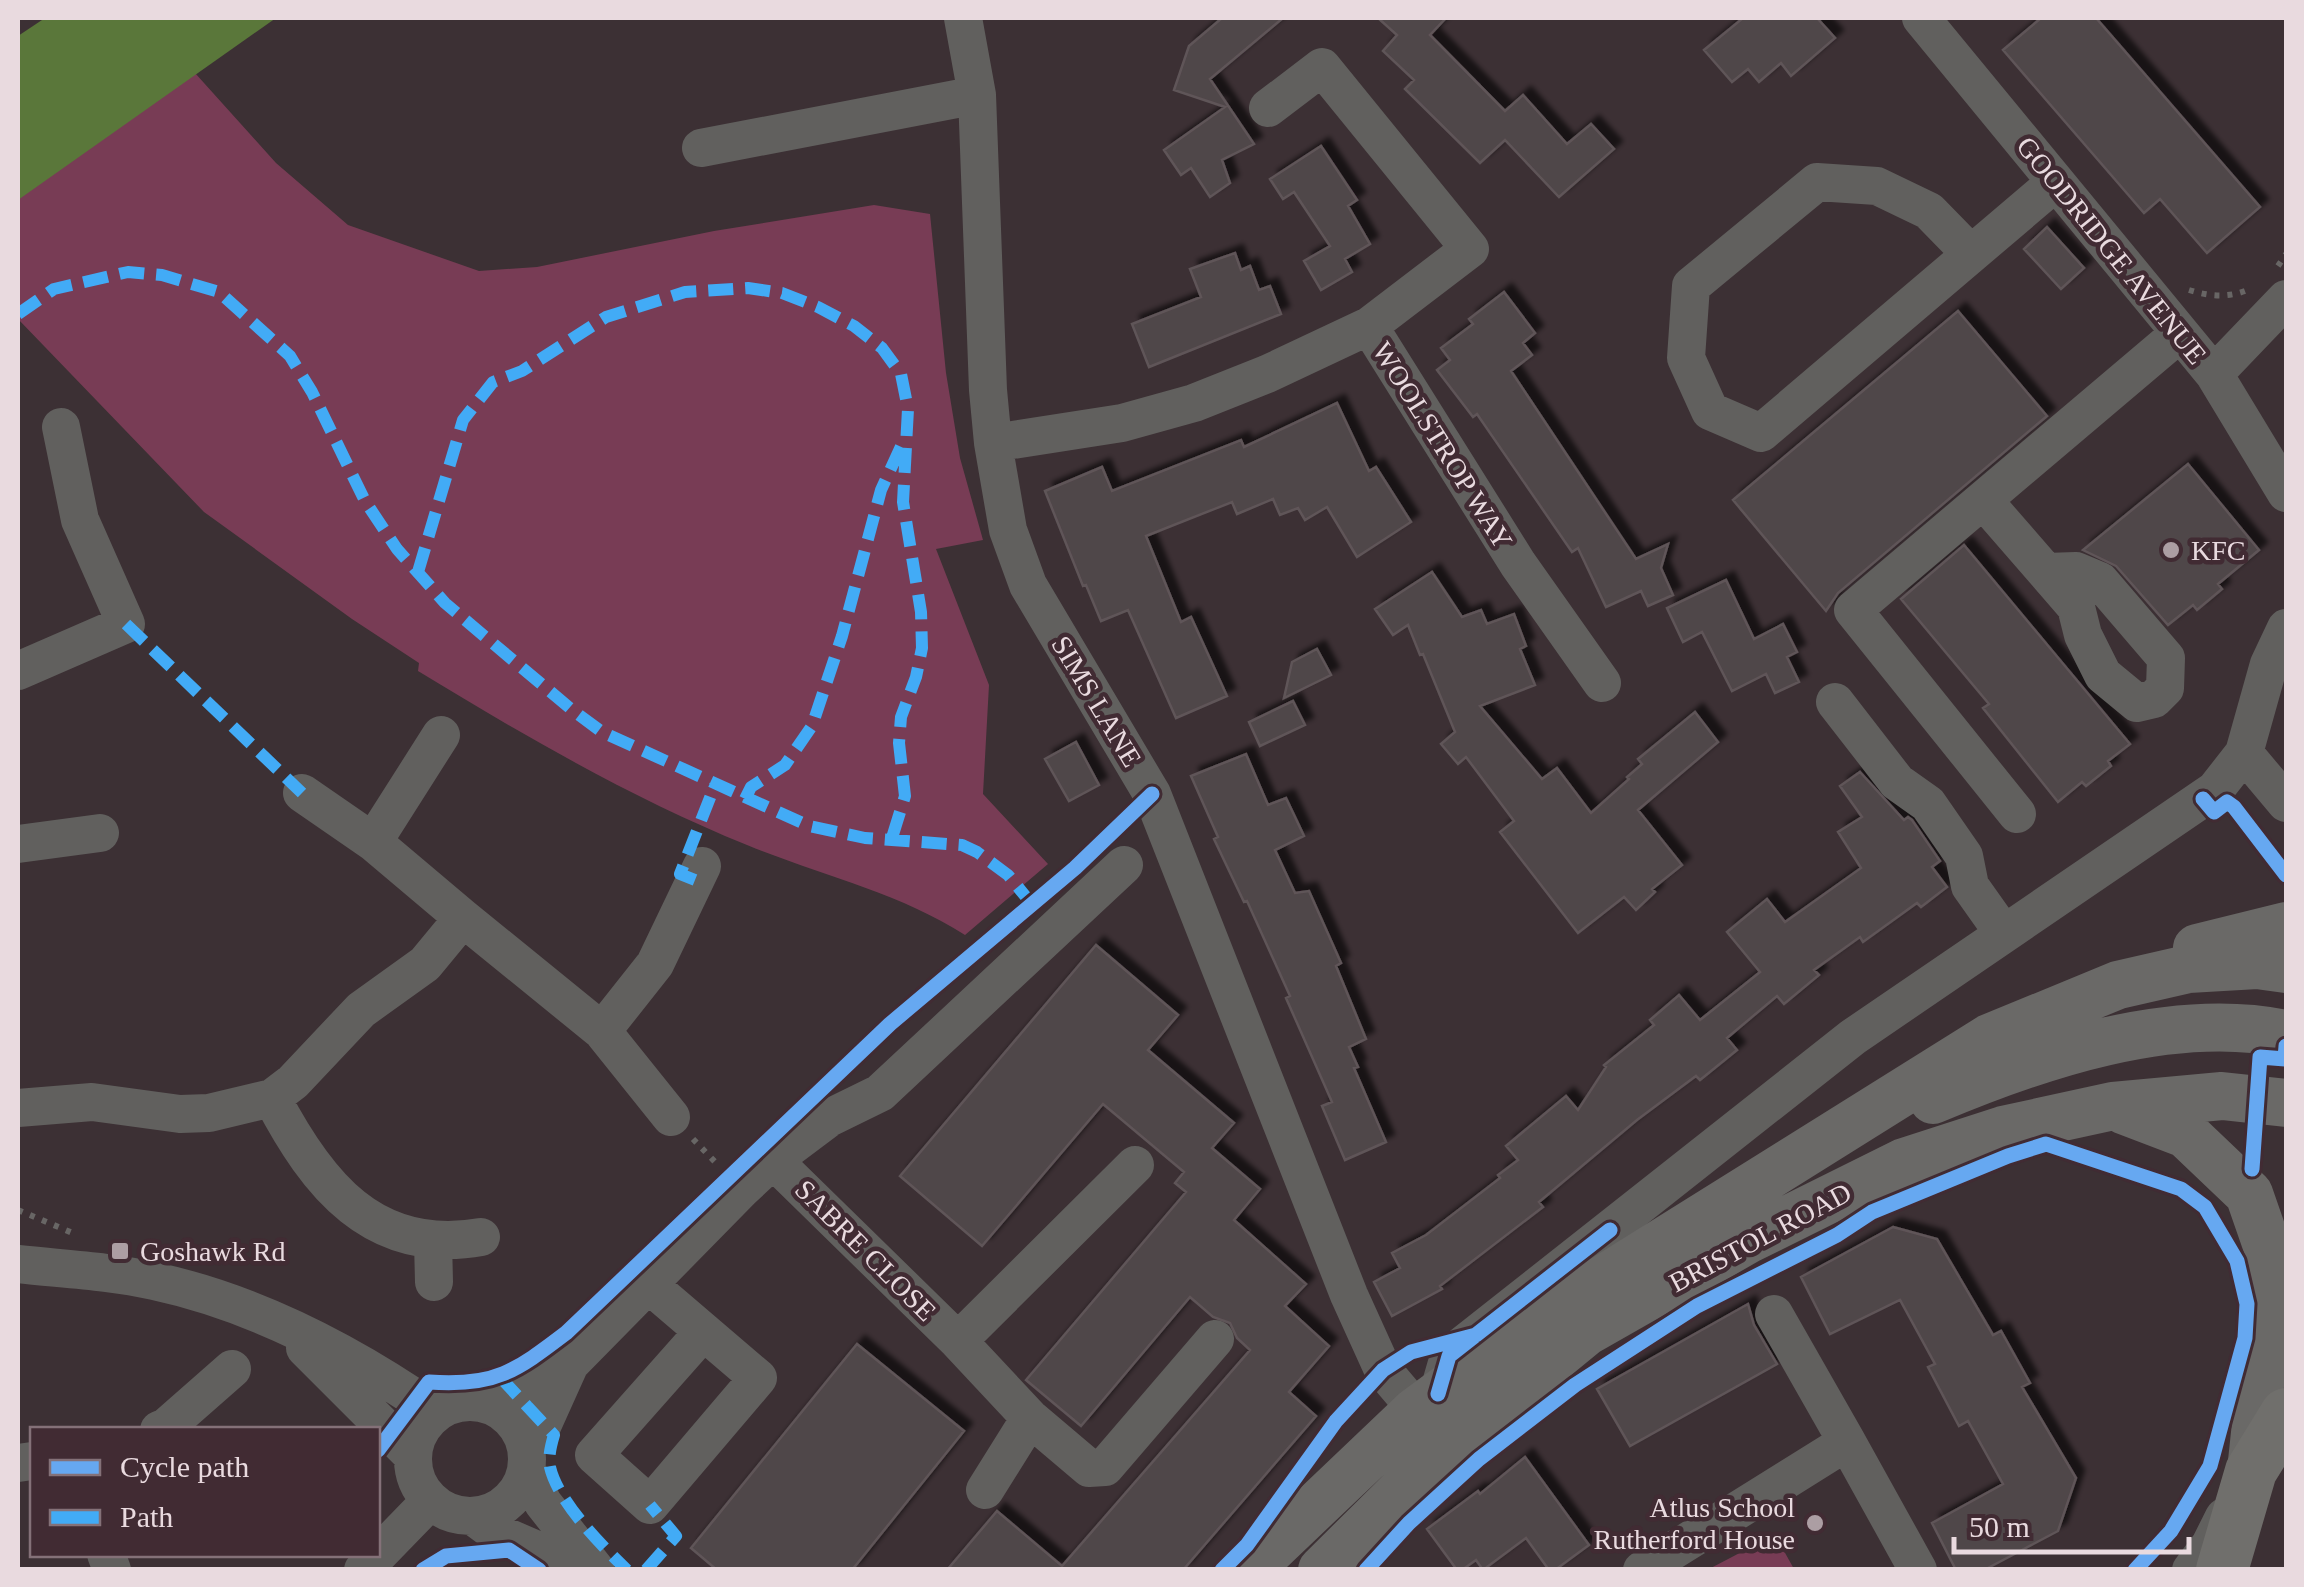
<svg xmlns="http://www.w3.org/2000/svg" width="2304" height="1587" viewBox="0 0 2304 1587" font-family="Georgia,serif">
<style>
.green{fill:#783c55}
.water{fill:#5a773a}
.building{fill:#504649;stroke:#5f5558;stroke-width:2.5;filter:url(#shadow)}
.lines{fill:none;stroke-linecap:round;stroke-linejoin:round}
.path{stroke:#686665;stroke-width:6;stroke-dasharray:5 8;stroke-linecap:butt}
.minor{stroke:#61605e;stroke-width:38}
.major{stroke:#6a6967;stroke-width:48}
.highway{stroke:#706f6c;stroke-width:52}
.quiet{stroke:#42abf6;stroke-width:12;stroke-dasharray:25 12;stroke-linecap:butt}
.cycleway-casing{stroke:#412b33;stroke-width:21}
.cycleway{stroke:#66a8f1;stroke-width:15}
.poi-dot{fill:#ac9ea3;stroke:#412b33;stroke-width:4}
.labels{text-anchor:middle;stroke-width:9;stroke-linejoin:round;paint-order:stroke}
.street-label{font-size:28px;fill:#e9dadf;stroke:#412b33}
.poi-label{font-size:28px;fill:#e9dadf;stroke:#412b33;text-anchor:start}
</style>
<defs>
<filter id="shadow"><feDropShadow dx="8" dy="-8" stdDeviation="2.5" flood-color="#0009"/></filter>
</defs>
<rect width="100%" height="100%" fill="#3c3034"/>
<path class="green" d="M 186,63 L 276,163 L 348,225 L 479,271 L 537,267 L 714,231 L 874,205 L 930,214 L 946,373 L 960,458 L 983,540 L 936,549 L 989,685 L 983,794 L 1048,864 L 965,935 C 898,892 820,875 747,845 C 633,799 523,735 418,671 L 419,663 L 352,619 L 204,512 L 18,319 L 18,179 Z
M 1775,1535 L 1794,1569 L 1709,1569 L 1774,1535 Z"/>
<path class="water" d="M 45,18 L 276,18 L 18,200 L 18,36 Z"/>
<path class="building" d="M 1222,18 L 1283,18 L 1210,79 L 1254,144 L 1222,160 L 1230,183 L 1210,197 L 1191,168 L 1181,175 L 1164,150 L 1225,107 L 1174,90 L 1189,46 Z
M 1378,18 L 1446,18 L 1430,35 L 1505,111 L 1523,95 L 1567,144 L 1591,124 L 1614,149 L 1559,197 L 1505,140 L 1480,163 L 1405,89 L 1414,80 L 1383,51 L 1397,35 Z
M 1743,18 L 1817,18 L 1835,38 L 1791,76 L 1781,63 L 1759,82 L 1748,69 L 1732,82 L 1704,50 Z
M 2041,18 L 2096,18 L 2260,207 L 2207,253 L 2160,199 L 2144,213 L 2003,50 Z
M 1321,146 L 1357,200 L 1348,206 L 1370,244 L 1345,259 L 1352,272 L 1321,290 L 1304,261 L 1330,246 L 1294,192 L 1283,199 L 1270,179 Z
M 2047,227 L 2084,268 L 2061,289 L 2024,249 Z
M 1235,253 L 1241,270 L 1250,266 L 1259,290 L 1270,286 L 1281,314 L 1149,367 L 1132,324 L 1201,297 L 1190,269 Z
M 1504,292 L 1535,333 L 1523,343 L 1532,355 L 1511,371 L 1636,559 L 1668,544 L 1661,568 L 1673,595 L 1648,606 L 1641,591 L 1606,607 L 1578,548 L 1572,552 L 1477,414 L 1473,417 L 1437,370 L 1450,360 L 1441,348 L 1473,324 L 1469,319 Z
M 1958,311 L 2047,416 L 1838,593 L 1826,611 L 1733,500 Z
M 1337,403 L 1369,471 L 1376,467 L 1411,522 L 1357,557 L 1327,507 L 1305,520 L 1298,508 L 1280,515 L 1273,499 L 1237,514 L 1232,502 L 1146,536 L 1181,622 L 1191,617 L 1227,696 L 1176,718 L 1128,610 L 1101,621 L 1086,585 L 1083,586 L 1045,491 L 1102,467 L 1112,491 L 1241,440 L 1244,447 Z
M 2188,464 L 2259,550 L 2218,584 L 2222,589 L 2197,610 L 2193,605 L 2168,625 L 2116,566 L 2083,550 Z
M 1964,545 L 2130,744 L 2108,761 L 2111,766 L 2086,786 L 2082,782 L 2058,802 L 1983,708 L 1989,704 L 1901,599 Z
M 1432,572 L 1462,617 L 1481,610 L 1487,624 L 1514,614 L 1526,646 L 1520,649 L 1535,685 L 1480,706 L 1542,779 L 1557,768 L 1591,813 L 1629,779 L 1627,777 L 1642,764 L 1638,759 L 1695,712 L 1718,742 L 1638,810 L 1682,865 L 1652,889 L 1655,892 L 1636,910 L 1624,897 L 1578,933 L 1500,832 L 1514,821 L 1466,757 L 1458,764 L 1441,744 L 1455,732 L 1423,654 L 1420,655 L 1408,625 L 1393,635 L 1375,609 Z
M 1726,580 L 1754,639 L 1783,624 L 1797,652 L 1787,657 L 1799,682 L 1775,693 L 1766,674 L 1732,691 L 1702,632 L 1683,642 L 1667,608 Z
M 1317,649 L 1331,675 L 1284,698 L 1292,662 Z
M 1293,701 L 1305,725 L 1260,746 L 1249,722 Z
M 1076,742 L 1099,785 L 1069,801 L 1045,759 Z
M 1246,754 L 1268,805 L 1286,798 L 1304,836 L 1275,850 L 1295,893 L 1309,891 L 1341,963 L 1336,966 L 1366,1039 L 1349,1047 L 1358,1067 L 1354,1068 L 1386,1142 L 1345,1160 L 1322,1106 L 1332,1102 L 1286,998 L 1290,996 L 1247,901 L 1244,902 L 1214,839 L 1218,837 L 1191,776 Z
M 1860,772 L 1904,820 L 1908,817 L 1912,820 L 1940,861 L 1932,867 L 1947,887 L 1921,907 L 1917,903 L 1863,942 L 1860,937 L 1814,970 L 1819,975 L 1784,1004 L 1777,996 L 1727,1038 L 1737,1050 L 1700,1080 L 1696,1076 L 1637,1120 L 1539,1202 L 1543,1207 L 1440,1286 L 1442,1289 L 1392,1316 L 1374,1282 L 1400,1268 L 1392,1253 L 1426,1235 L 1500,1178 L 1498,1175 L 1518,1160 L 1506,1146 L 1566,1096 L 1578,1110 L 1606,1067 L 1604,1065 L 1654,1025 L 1650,1020 L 1679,995 L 1700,1020 L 1760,972 L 1727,932 L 1767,899 L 1785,922 L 1861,868 L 1838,832 L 1862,817 L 1840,786 Z
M 1096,945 L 1178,1015 L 1148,1050 L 1234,1123 L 1212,1148 L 1260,1189 L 1234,1220 L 1306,1284 L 1285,1306 L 1329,1346 L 1289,1392 L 1316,1416 L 1183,1570 L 947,1570 L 997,1511 L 1062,1566 L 1250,1350 L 1237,1338 L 1230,1323 L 1213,1317 L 1190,1297 L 1081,1426 L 1026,1380 L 1186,1192 L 1175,1183 L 1184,1172 L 1103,1104 L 982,1246 L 900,1176 Z
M 1893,1227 L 1937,1239 L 1993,1335 L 2001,1331 L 2030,1383 L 2022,1387 L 2076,1478 L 2058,1531 L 1984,1570 L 1956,1570 L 1932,1523 L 2003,1484 L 1968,1421 L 1959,1426 L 1928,1367 L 1935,1364 L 1900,1300 L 1830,1334 L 1801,1277 Z
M 1748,1304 L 1754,1325 L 1777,1364 L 1630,1446 L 1597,1389 Z
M 857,1344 L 964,1431 L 852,1570 L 717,1570 L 691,1548 Z
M 1525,1457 L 1589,1545 L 1555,1570 L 1549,1570 L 1526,1538 L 1483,1570 L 1476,1560 L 1462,1570 L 1457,1570 L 1427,1529 L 1478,1491 L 1480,1494 Z"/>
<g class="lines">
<path class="path" d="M 2278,266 L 2286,254
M 2189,290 C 2208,296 2226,298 2245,291
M 693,1139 L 719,1166
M 18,1210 L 75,1234"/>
<path class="minor" d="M 963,18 L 977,95 L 988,390 L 993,443 L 1008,530 L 1028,585 L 1152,794 L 1349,1295 L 1383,1370 L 1433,1429
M 1921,18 L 2214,374 L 2286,493
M 701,148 L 977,95
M 1971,254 L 1929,211 L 1877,186 L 1817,182 L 1691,286 L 1686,358 L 1710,411 L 1761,433 L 2056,182
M 1369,326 L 1518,564 L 1602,683
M 2214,374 L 2286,299
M 993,443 L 1122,423 L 1194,403 L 1267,374 L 1369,326 L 1470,249 L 1322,67 L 1268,108
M 1984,501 L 2076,607 L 2083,635 L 2103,675 L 2137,703 L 2154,699 L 2165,688 L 2166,658 L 2100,581 L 2076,571 L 2046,572
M 18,671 L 126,624 L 80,520 L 61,427
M 1835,702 L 1897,782 L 1928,804 L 1964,856 L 1970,886 L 2004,934
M 2244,753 L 2286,803
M 2017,814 L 1853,610 L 2180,333
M 373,842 L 441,735
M 18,844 L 100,833
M 463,918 L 602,1031 L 655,964 L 702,866
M 602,1031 L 671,1117
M 272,1098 L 293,1082 L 361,1010 L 425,964 L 463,918 L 373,842 L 302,793
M 18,1108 L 92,1102 L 180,1114 L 209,1113 L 272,1098 C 317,1184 373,1256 481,1237
M 773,1160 L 958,1341 L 1135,1165
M 433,1241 L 434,1282
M 18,1264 C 63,1269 110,1271 154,1281 C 256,1303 351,1353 436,1412
M 648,1284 L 758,1378 L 650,1505 L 594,1455 L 703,1332
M 958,1341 L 1030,1418 L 1089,1468 L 1105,1467 L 1215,1339
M 305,1348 L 412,1455
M 1438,1394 L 1449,1356 L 1853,1037 L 2215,790 L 2244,753 L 2269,664 L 2286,628
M413 1459a57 57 0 1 1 114 0a57 57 0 1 1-114 0Z
M 483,1403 L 570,1364
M 159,1430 L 166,1427 L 232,1369
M 525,1442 L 543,1424 L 570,1364 L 741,1190 L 773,1160 L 829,1118 L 880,1093 L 1124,865
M 1847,1442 L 1918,1570
M 18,1463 L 32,1461
M 527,1470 L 543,1503 L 596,1570
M 985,1490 L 1030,1418
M 474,1517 L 493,1531 L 583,1570
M 106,1554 L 112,1570
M 363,1570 L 430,1501
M 1642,1570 L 1847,1442 L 1774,1314
M 2191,1570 L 2210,1545 L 2224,1517"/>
<path class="major" d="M 2197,948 L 2286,926
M 1933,1100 C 2037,1056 2172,1010 2286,1034
M 2123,1110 L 2186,1134 L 2249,1194 L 2273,1263 L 2251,1471
M 1249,1570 L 1416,1411 L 1546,1315 L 1989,1038 L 2118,985 L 2188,969 L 2257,965 L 2286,969
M 1322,1570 L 1448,1445 L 1586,1332 L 1749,1239 L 1904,1162 L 2003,1130 L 2113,1106 L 2222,1096 L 2286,1103"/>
<path class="highway" d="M 2222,1570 L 2251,1471 L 2286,1414"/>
<path class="quiet" d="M 18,314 L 54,289 L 128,272 L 162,275 L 219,292 L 290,356 L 312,392 L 365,501 L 397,549 L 445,603 L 571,709 L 602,732 L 809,826 L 865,838 L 962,845 L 977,852 L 1008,875 L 1031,903
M 418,572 L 463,420 L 493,382 L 522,371 L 606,317 L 685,292 L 748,288 L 782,293 L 818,307 L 854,326 L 882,348 L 901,374 L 908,409 L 903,502 L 921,612 L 922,648 L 916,677 L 901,717 L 899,743 L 905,796 L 891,841
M 126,624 L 302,793
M 745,799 L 751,787 L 785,765 L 812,726 L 842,636 L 881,490 L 903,442
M 695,880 L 680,874 L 715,785
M 500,1377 L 554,1435 C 551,1445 548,1457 550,1467 C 558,1502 602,1546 627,1570
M 646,1570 L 676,1536 L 650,1505"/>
<defs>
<path id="cycleway" d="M 2203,799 L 2214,812 L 2227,802 L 2234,807 L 2286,875
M 2252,1169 L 2260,1057 L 2285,1059 L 2286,1046
M 1438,1394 L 1449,1356 L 1610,1230
M 378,1450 L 429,1382 C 495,1387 516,1371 566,1333 L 890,1024 L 1075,868 L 1152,794
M 423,1570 L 446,1556 L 509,1550 L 539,1570
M 1222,1570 L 1247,1545 L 1336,1421 L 1383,1370 L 1411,1352 L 1476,1335
M 1366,1570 L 1409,1523 L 1479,1459 L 1575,1385 L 1697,1306 L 1837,1235 L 1872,1212 L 2008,1156 L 2046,1144 L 2181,1189 L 2205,1207 L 2237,1261 L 2247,1304 L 2245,1338 L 2210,1466 L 2171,1531 L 2135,1570"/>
</defs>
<use href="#cycleway" class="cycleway-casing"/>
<use href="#cycleway" class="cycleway"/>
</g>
<g class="poi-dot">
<circle cx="2171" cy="550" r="10"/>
<rect x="110" y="1241" width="20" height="20" rx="5"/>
<circle cx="1815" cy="1523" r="10"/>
</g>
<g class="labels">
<g class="street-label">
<text transform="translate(2112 250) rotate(51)" y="10">GOODRIDGE AVENUE</text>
<text transform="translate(1443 445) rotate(58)" y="10">WOOLSTROP WAY</text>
<text transform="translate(1097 701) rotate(59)" y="10">SIMS LANE</text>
<text transform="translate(1760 1237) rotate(-28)" y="10">BRISTOL ROAD</text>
<text transform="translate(866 1250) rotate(45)" y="10">SABRE CLOSE</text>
</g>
<g class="poi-label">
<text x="2191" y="560">KFC</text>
<text x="140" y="1261">Goshawk Rd</text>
<text x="1795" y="1517" text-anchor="end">Atlus School<tspan x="1795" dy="32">Rutherford House</tspan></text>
</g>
</g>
<rect width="2304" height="1587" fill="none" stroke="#e9dadf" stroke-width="40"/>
<rect x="30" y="1427" width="350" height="130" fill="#412b33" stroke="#847178" stroke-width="2.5"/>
<rect x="50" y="1460" width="50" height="15" fill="#66a8f1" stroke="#847178" stroke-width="2.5"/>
<text x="120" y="1477" font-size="30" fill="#e9dadf">Cycle path</text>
<rect x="50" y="1510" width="50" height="15" fill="#42abf6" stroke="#847178" stroke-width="2.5"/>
<text x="120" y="1527" font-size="30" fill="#e9dadf">Path</text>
<path d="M1954 1537v15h235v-15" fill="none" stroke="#e9dadf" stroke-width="5"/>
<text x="1969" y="1537" font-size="30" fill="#e9dadf" stroke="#412b33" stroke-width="8" paint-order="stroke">50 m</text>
</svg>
